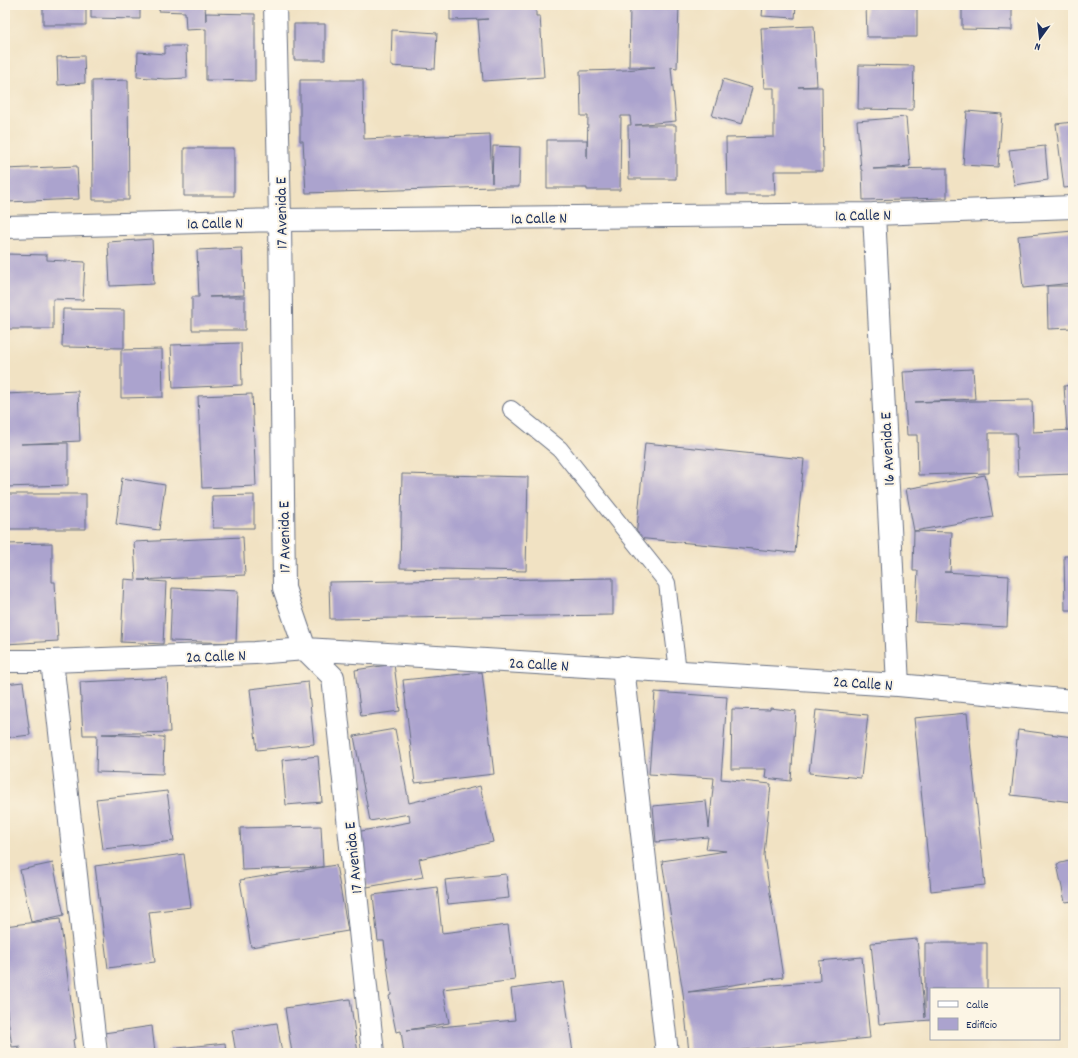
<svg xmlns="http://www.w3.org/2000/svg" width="1078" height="1058" viewBox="0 0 1078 1058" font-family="Dekko,sans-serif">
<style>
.building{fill:#aba3ce}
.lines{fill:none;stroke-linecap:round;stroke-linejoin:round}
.lane-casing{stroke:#666e81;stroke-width:18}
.street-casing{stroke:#666e81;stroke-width:24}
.lane{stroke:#fff;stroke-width:16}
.street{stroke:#fff;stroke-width:22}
.labels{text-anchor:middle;stroke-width:4;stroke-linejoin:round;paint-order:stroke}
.street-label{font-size:16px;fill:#1b2f5e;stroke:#fcf5e5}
</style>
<rect width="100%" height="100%" fill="#fcf5e5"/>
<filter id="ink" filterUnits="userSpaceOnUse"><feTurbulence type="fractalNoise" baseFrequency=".025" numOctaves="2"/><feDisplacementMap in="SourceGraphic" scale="8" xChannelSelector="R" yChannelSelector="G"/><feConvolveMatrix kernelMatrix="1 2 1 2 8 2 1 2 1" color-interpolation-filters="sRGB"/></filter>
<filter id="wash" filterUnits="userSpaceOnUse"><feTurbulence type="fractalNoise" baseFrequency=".012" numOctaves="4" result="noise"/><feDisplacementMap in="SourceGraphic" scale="16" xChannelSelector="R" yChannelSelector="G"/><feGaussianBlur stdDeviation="0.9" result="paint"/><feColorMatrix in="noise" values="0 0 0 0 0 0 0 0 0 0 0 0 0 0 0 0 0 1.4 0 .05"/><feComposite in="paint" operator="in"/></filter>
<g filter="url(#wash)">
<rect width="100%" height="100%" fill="#f1e2c3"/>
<g id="blocks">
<path class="building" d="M 43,5 L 86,5 L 86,25 L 43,25 Z
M 91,5 L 140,5 L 140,19 L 91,18 Z
M 159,5 L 205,5 L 206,22 L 206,13 L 255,14 L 255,81 L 206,80 L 206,29 L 186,30 L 185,12 L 159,11 Z
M 450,5 L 536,5 L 536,16 L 540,16 L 544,77 L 483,81 L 478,20 L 488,19 L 450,20 Z
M 630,5 L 679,5 L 677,68 L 671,67 L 676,121 L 635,125 L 676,125 L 676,179 L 629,179 L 628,125 L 631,125 L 630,116 L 621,116 L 620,190 L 587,190 L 587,188 L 547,188 L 547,140 L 587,140 L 587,159 L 588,116 L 581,116 L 580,71 L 626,70 L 655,67 L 629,67 Z
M 763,5 L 796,5 L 795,18 L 762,16 Z
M 866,5 L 917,5 L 917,37 L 867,37 Z
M 962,5 L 1012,5 L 1012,30 L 962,29 Z
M 5,14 L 7,14 L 7,52 L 5,52 Z
M 294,24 L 325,24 L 325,60 L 294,60 Z
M 814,26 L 817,86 L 798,87 L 822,87 L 823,171 L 774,171 L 775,195 L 727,195 L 726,138 L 774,137 L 774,88 L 764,88 L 761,28 Z
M 392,30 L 437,33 L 435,69 L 391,66 Z
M 165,46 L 186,46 L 187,78 L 166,79 L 137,77 L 138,52 L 165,54 Z
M 84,56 L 85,83 L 58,85 L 57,57 Z
M 859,65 L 914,66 L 913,110 L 858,109 Z
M 723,79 L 752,88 L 742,124 L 712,116 Z
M 128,80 L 129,200 L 93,200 L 92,81 Z
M 300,80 L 363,80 L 364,139 L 490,134 L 492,183 L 493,146 L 520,147 L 519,187 L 492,187 L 306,193 L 303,141 L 300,141 Z
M 967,111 L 1002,114 L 998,167 L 963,165 Z
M 906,117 L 910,166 L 873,169 L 947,168 L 947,198 L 863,200 L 862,170 L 861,170 L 857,121 Z
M 1073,122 L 1073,187 L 1064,188 L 1056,124 Z
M 1045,146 L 1048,180 L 1014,185 L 1009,150 Z
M 184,148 L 234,148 L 234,196 L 184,196 Z
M 77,166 L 79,199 L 7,202 L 7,205 L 5,205 L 5,169 Z
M 1073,231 L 1073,283 L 1023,288 L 1018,236 Z
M 152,239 L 154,284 L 110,286 L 108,242 Z
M 242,248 L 244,295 L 209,297 L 245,297 L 245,330 L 192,330 L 192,297 L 199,297 L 197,250 Z
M 5,254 L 47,255 L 47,260 L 85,262 L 83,300 L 53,299 L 53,329 L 5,329 Z
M 1047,286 L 1073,286 L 1073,328 L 1048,329 Z
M 63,309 L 124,310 L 124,348 L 62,347 Z
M 241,343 L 242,385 L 173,388 L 171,345 Z
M 162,349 L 163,397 L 121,398 L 121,350 Z
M 973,369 L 975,399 L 915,402 L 1032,400 L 1033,432 L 1073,430 L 1073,474 L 1018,476 L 1016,433 L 989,433 L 989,473 L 918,475 L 917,435 L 907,435 L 903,372 Z
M 1073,385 L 1073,429 L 1067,430 L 1064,386 Z
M 78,391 L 80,441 L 21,444 L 68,443 L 68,485 L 5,487 L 5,394 Z
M 252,394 L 256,486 L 202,488 L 198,396 Z
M 645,443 L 804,459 L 795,553 L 636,538 Z
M 402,474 L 528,477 L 526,571 L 400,568 Z
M 985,475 L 993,517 L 914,531 L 952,532 L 950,572 L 944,572 L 1009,576 L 1007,627 L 915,622 L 918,571 L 913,571 L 914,531 L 906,489 Z
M 122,478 L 165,485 L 159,530 L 116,524 Z
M 5,494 L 86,494 L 86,529 L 5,529 Z
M 254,495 L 254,528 L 213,528 L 212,496 Z
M 243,537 L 245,575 L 139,580 L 166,582 L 163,644 L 121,642 L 124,579 L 136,580 L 134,542 Z
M 52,543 L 52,582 L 55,582 L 58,641 L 5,644 L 5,544 Z
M 1064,556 L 1073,556 L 1073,610 L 1065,610 Z
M 613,578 L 613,615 L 330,619 L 329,582 Z
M 172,588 L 238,591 L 236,643 L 170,641 Z
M 394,664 L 400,711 L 361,716 L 355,670 Z
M 482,672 L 494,774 L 415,783 L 403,680 Z
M 167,678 L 170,732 L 102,734 L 164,737 L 163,774 L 96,772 L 97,735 L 83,735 L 80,682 Z
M 23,682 L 30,735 L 5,738 L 5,684 Z
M 308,682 L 314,744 L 257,750 L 250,689 Z
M 655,692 L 727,697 L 721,779 L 771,784 L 764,855 L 783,977 L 688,992 L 820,981 L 819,961 L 862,957 L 870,1038 L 710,1053 L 689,1053 L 683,993 L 662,861 L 726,851 L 706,849 L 708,837 L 656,842 L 653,806 L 706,801 L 709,828 L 714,778 L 649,774 Z
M 770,708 L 796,711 L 791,781 L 765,778 L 766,769 L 731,769 L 732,709 L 770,710 Z
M 816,710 L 868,715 L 861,778 L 809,773 Z
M 967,713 L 985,885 L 931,891 L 914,718 Z
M 395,729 L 409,803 L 480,786 L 493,842 L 419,859 L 423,877 L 367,887 L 356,832 L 410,822 L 409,814 L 370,821 L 354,736 Z
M 1018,730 L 1073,737 L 1073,802 L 1011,795 Z
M 318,756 L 322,802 L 286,805 L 282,760 Z
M 167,791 L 174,841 L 103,849 L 96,799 Z
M 321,826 L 323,867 L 336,865 L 348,931 L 251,947 L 240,880 L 323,867 L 242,870 L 240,828 Z
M 184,854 L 191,907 L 149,912 L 155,962 L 108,968 L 95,866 Z
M 1073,860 L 1073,901 L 1065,902 L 1057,864 Z
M 53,863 L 64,915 L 31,922 L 20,870 Z
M 506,874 L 509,898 L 448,904 L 445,880 Z
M 437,887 L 442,933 L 508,925 L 515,980 L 443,989 L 449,1023 L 407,1030 L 515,1020 L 511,989 L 563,982 L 573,1053 L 404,1053 L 401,1031 L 396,1032 L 389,996 L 391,995 L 384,941 L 378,941 L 373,895 Z
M 60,919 L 76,1039 L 73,1040 L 75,1053 L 5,1053 L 5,1051 L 21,1048 L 20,1046 L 12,1047 L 5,998 L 5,926 Z
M 917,939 L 925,1018 L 925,943 L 987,943 L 987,989 L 931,989 L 931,1020 L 879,1024 L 871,943 Z
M 350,999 L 358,1053 L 292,1053 L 285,1008 Z
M 277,1023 L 282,1053 L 236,1053 L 232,1030 Z
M 152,1026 L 155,1053 L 106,1053 L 104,1033 Z
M 225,1043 L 226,1053 L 169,1053 L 169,1049 Z"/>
</g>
</g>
<g filter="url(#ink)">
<use href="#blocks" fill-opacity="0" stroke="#666e81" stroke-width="1"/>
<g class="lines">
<defs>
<path id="lane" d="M 511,409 L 560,449 L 667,583 L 678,671"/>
<path id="street" d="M 275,5 L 280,220 L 284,588 L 305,649 L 333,677 L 373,1053
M 874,214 L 898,685
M 5,227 L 280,220 L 874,214 L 1073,207
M 5,661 L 52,661 L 255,653 L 305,649 L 898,685 L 1073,701
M 52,661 L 96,1053
M 623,667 L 667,1053"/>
</defs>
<use href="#lane" class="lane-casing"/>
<use href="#street" class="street-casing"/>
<use href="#lane" class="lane"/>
<use href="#street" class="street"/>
</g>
</g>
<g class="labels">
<g class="street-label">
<text transform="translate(280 213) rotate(-91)" y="6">17 Avenida E</text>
<text transform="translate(863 214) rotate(-1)" y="6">1a Calle N</text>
<text transform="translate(539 217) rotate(-1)" y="6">1a Calle N</text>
<text transform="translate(215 222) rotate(-1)" y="6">1a Calle N</text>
<text transform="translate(886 449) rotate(-93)" y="6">16 Avenida E</text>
<text transform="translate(283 537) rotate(-91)" y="6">17 Avenida E</text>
<text transform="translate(216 655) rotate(-2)" y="6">2a Calle N</text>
<text transform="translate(539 663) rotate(3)" y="6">2a Calle N</text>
<text transform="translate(863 682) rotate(4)" y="6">2a Calle N</text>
<text transform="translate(352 858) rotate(-96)" y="6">17 Avenida E</text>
</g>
</g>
<rect width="1078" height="1058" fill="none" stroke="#fcf5e5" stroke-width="20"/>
<rect x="930" y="988" width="130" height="52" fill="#fcf5e5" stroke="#a2a6af"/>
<rect x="938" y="1001" width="20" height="6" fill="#ffffff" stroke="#a2a6af"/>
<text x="966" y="1008" font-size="12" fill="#1b2f5e">Calle</text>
<rect x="938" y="1018" width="20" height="12" fill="#aba3ce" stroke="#a2a6af"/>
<text x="966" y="1028" font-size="12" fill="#1b2f5e">Edificio</text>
<g transform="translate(1040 38) rotate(195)" stroke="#fcf5e5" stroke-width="3" paint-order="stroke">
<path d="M0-3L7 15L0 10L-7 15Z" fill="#1b2f5e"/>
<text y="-6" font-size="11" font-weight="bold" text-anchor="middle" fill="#1b2f5e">N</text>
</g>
</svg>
